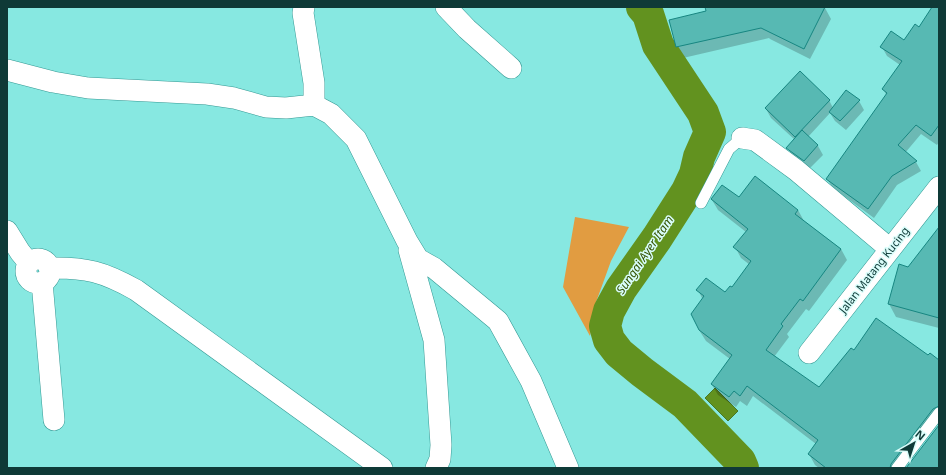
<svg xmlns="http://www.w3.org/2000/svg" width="946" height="475" viewBox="0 0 946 475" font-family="'Noto Sans',sans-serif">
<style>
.green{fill:#e19c41}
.water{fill:#62921f;stroke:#497826}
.shadow{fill:#0003}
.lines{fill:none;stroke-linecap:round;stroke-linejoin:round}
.river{stroke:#62921f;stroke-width:32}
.building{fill:#57b9b3;stroke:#178681}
.service-casing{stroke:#349994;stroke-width:12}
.minor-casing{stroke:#349994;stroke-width:22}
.service{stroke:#fff;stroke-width:11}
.minor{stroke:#fff;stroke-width:21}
.labels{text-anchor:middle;stroke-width:3;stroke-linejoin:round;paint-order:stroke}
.street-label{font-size:11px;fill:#0f3a37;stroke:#dafdfa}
.water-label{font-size:12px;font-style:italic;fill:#355302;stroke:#dafdfa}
</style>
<rect width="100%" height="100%" fill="#87e8e1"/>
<path class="green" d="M 575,217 L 629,227 L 611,261 L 595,305 L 590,336 L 563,287 Z"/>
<path class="water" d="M 715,388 L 738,411 L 728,421 L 705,398 Z"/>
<path class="shadow" d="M 731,7 L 823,7 L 825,8 L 831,19 L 810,59 L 770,39 L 769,38 L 683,58 L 677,47 L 671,20 Z
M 934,7 L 939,7 L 939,142 L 937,145 L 921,134 L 905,153 L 916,162 L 921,171 L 897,185 L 874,218 L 833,188 L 827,179 L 887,96 L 883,89 L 900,65 L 887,56 L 882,47 L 904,41 L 919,28 Z
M 829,100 L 833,108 L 859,101 L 864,110 L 846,130 L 835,121 L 830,113 L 808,137 L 818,146 L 823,155 L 809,169 L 793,157 L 788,148 L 795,140 L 771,118 L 766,109 Z
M 739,199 L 798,210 L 804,221 L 841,249 L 847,260 L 809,311 L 806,309 L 787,334 L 789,337 L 774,357 L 819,389 L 854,351 L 928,357 L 939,361 L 939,421 L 902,468 L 819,468 L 815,465 L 809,454 L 816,444 L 753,396 L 747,406 L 740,401 L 736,407 L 718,395 L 712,385 L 730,359 L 706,341 L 699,330 L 703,300 L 698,290 L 725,294 L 732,288 L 750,265 L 741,258 L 735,247 L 746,232 L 718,210 L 712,200 Z
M 939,229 L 939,328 L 896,317 L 889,304 L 908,268 Z"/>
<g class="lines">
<path class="river" d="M 642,7 L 648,14 L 658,45 L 703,113 L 710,132 L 699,157 L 695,174 L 687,191 L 657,238 L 621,289 L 609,311 L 605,326 L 609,340 L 619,353 L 642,372 L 685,404 L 740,461 L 743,468"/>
</g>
<path class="building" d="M 705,7 L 825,7 L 804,49 L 761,28 L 676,47 L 669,20 L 706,11 Z
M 932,7 L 939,7 L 939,125 L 931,136 L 916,125 L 898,145 L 917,161 L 892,176 L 868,209 L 826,179 L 887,93 L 882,89 L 902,61 L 880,47 L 891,31 L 904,40 L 915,24 L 919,27 Z
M 800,71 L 830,100 L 795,137 L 765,108 Z
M 846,90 L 860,100 L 840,121 L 829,112 Z
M 802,130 L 818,145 L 804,161 L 786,148 Z
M 755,176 L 798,210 L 795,214 L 841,249 L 803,301 L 800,299 L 781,324 L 783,326 L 766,350 L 819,387 L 851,348 L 854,350 L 876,318 L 928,355 L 930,353 L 939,360 L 939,406 L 933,409 L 891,464 L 890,468 L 826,468 L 808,454 L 818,440 L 747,386 L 740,396 L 734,391 L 729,397 L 711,384 L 732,355 L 699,330 L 691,314 L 704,296 L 696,290 L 706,278 L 725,292 L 730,286 L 732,287 L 751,261 L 733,247 L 748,229 L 711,199 L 722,185 L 739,197 Z
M 939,227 L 939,318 L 888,304 L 899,264 L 908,267 Z
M 939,425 L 939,468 L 906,468 Z"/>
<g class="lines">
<defs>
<path id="service" d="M 701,203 L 729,149 L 742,138
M 897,468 L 939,413"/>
<path id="minor" d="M 304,7 L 303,13 L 314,83 L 314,105
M 446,7 L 467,29 L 511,68
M 7,70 L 53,82 L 88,88 L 207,94 L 234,98 L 266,107 L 286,108 L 314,105 L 331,114 L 356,139 L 407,241 L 418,259 L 434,268 L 498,321 L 531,381 L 568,468
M 742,138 L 755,140 L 796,170 L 890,249
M 7,231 L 20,252 L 29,263
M 409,250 L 434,340 L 441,445 L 440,459 L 436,468
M26 271a12 12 0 1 1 24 0a12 12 0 1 1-24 0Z
M 49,268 C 86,267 104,272 136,290 L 382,468
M 42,282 L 54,420
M 809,353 L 939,187"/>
</defs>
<use href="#service" class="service-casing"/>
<use href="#minor" class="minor-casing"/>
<use href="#service" class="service"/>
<use href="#minor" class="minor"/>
</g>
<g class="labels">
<g class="street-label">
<text transform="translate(874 270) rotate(-52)" y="4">Jalan Matang Kucing</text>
</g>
<g class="water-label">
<text transform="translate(645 255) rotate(-56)" y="4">Sungai Ayer Itam</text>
</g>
</g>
<rect width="946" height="475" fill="none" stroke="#0f3a37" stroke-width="16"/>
<g transform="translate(914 443) rotate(39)" stroke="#dafdfa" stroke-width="3" paint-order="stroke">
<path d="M0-3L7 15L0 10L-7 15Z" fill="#0f3a37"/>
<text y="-6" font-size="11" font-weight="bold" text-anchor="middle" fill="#0f3a37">N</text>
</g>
</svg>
